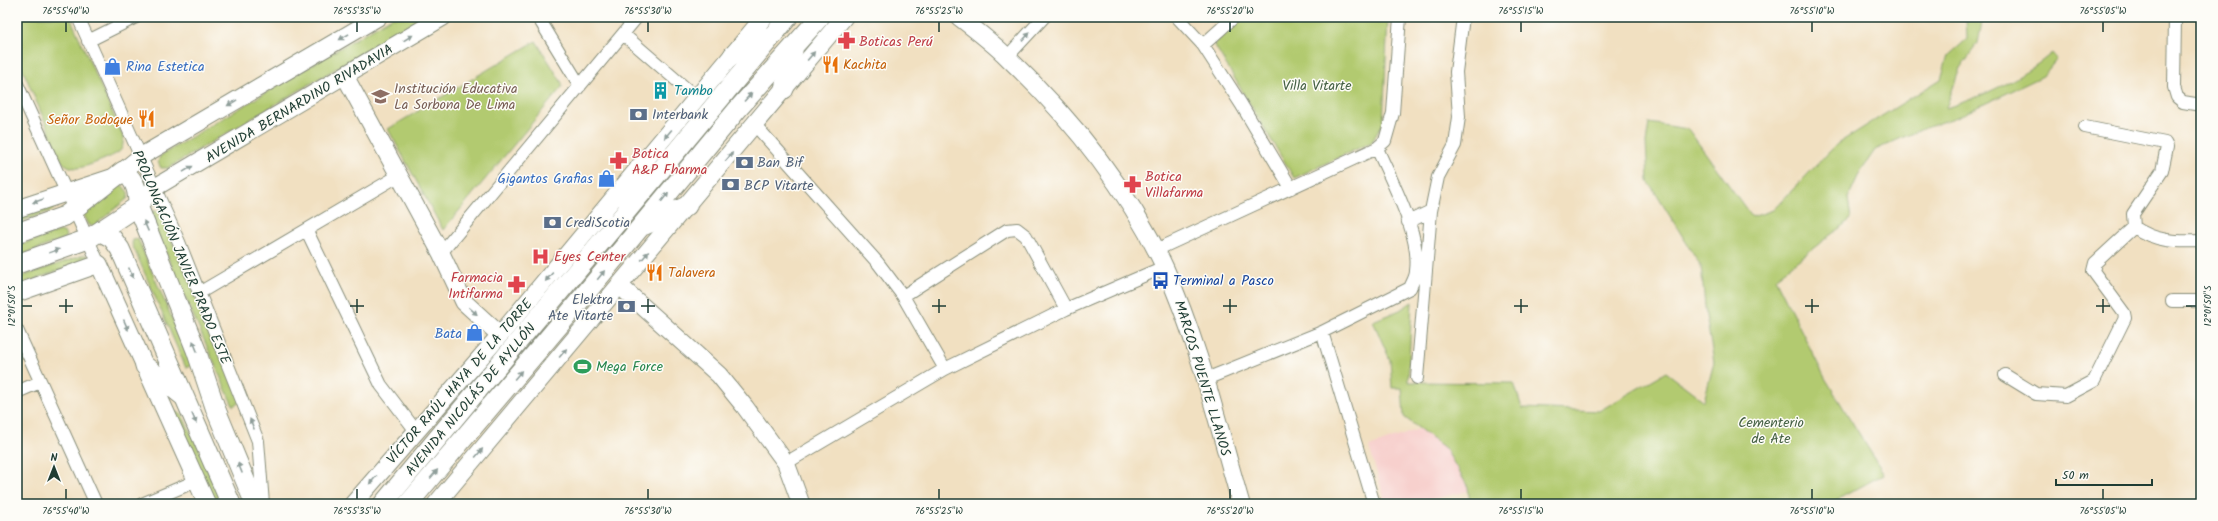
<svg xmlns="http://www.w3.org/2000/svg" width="2218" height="521" viewBox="0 0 2218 521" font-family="Kalam,sans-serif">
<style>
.built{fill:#f7d0cd}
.green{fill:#b2ca6f;stroke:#688452}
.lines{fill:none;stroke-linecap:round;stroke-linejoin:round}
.street-casing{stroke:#888e7a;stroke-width:14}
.secondary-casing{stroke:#888e7a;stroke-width:19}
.primary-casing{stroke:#888e7a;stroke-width:21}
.street{stroke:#fff;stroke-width:12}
.secondary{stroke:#fff;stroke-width:17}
.primary{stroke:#fff;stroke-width:19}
.oneway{fill:#8f9e9a}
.ticks{fill:none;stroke:#1f3d34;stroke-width:1.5}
.labels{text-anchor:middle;stroke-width:3;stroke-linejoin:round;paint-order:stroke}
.health-label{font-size:14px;fill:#be3a42;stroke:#fdfcf7;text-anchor:start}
.food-label{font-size:14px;fill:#c56008;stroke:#fdfcf7;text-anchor:start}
.shop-label{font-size:14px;fill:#366cbe;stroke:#fdfcf7;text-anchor:end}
.park-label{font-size:14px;fill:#446043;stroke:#fdfcf7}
.education-label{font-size:14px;fill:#785e54;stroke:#fdfcf7;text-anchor:start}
.culture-label{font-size:14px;fill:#0d838f;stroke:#fdfcf7;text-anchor:start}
.street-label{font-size:14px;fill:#1f3d34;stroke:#fdfcf7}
.service-label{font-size:14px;fill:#4e5e75;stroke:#fdfcf7;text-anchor:start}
.transit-label{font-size:14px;fill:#164399;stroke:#fdfcf7;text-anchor:start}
.leisure-label{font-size:14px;fill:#27864d;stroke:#fdfcf7;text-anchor:start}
.neatline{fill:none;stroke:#1f3d34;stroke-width:1.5}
.ticks-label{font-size:10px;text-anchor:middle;fill:#1f3d34}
</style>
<rect width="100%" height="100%" fill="#fdfcf7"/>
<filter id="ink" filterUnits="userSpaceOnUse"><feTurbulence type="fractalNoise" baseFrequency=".025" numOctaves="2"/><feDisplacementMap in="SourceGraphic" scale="8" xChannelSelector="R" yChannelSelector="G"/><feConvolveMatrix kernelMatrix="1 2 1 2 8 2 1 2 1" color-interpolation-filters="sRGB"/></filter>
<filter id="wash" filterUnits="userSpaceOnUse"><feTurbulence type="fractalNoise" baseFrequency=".012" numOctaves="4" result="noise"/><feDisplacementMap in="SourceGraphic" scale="16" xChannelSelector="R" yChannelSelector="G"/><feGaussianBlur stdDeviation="0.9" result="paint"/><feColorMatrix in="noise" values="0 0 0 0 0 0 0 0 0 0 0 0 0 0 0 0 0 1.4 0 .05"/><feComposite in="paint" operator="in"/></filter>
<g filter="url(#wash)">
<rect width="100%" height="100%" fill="#f1e0c1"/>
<path class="built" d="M 1419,429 L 1445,448 L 1468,487 L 1469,491 L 1412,504 L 1386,504 L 1369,447 Z"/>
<path class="green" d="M 17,17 L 70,17 L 123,136 C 123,141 124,146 120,151 C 115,156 84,168 77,168 C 71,168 67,166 62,162 L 17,56 Z
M 392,17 L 423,17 L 168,168 L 161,168 L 158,162 L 160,156 Z
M 1244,17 L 1388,17 L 1383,123 L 1372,142 L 1294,178 L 1214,44 Z
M 1966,17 L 1983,17 L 1978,43 L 1960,68 L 1946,108 C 1984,96 2021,79 2052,53 L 2057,59 L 2043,76 L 1957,117 L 1917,131 L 1875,150 L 1860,172 L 1848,198 L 1851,219 L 1775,278 L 1825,378 L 1884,474 L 1829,504 L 1470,504 L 1468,487 L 1445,448 L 1404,417 L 1402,388 L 1392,388 L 1390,360 L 1373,321 L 1400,310 L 1412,302 L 1408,382 L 1514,383 L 1522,408 L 1599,411 L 1666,372 L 1704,401 L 1714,362 L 1706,316 L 1701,266 L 1648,181 L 1646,143 L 1649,123 L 1688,129 L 1752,217 L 1773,210 L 1837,144 L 1941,79 L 1948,56 L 1967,39 Z
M 536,41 L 562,83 L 562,87 L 443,230 L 388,129 Z
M 121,184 L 128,192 L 128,198 L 94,226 L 89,225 L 83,213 Z
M 53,205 L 53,210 L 17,223 L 17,216 Z
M 153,211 L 156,211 L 161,216 L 242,401 L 233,406 L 151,219 Z
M 60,231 L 65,233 L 66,238 L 17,257 L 17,246 Z
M 138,239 L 192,365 L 186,368 L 132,244 L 133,240 Z
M 84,255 L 88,256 L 89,259 L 17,286 L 17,278 Z
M 177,412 L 182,415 L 201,453 L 222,504 L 216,504 L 191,454 L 174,413 Z"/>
</g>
<g filter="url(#ink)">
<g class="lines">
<defs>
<path id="street" d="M 78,17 L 179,242 L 258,441 L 263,504
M 538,17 L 580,86
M 1177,17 L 1203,45 L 1241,104 L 1291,188
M 2175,17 L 2174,87 L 2177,97 L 2183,102 L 2201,105
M 623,34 L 697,98
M 88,41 L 136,17
M 1203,45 L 1234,17
M 1007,57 L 1044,17
M 17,84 L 99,264
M 755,125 L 878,263 L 903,296 L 945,369
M 2085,127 L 2165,143 L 2167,147 L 2162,171 L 2133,214 L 2134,227 C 2156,242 2176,242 2201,241
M 1408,222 L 1431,211 L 1438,177 L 1455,145 L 1459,117 L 1456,72 L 1463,17
M 307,231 L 381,385 L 416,431
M 1156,250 L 1377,148 L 1385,141 L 1393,113 L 1400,17
M 441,253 L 637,17
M 199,293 L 398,176
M 903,296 L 1007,230 L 1017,229 L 1026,236 L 1066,309
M 2172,301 L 2201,301
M 17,330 L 96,504
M 1322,332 L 1374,504
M 2005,375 L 2036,394 L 2066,396 L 2094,381 L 2125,318 L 2124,313 L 2093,271 L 2095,263 L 2134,227
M 1417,378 L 1431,211
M 1206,379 L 1322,332 L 1410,288 C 1412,283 1416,277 1416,271 C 1421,234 1392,183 1377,148
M 17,392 L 40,382
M 786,463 L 945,369 L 1066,309 L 1164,267
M 142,504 L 196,481"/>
<path id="secondary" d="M 959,17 C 976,30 993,43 1008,58 C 1071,118 1128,189 1165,268 C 1199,343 1218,425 1241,504
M 345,76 L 441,253 L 464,302 L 500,335
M 123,171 L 140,157 L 378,17
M 138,206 L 154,188 L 443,17
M 17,209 L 111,178
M 620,286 L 719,375 L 745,407 L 786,463 L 801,504
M 17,293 L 99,264 L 207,504
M 353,504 L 500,335 L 764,17
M 436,504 L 844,17"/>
<path id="primary" d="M 733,55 L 766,37
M 784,89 L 794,46
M 628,204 L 640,167
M 645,225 L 687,206
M 101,232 L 112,238 L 120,249 L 231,504
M 17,233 L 65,216 L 123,171 C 136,181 138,191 138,206 L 196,350 L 216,410 L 255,504
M 17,264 L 88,239 L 138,206
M 145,366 L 183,396
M 383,504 L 788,17
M 408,504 L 567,316 L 737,110 L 820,17"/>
</defs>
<use href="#street" class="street-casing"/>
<use href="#secondary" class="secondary-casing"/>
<use href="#primary" class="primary-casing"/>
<use href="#street" class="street"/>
<use href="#secondary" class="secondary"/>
<use href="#primary" class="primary"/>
</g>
<defs><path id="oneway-solid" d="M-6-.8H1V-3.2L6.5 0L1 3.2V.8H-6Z"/></defs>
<g class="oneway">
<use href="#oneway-solid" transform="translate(344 37) rotate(149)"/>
<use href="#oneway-solid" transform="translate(1026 37) rotate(-47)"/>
<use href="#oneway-solid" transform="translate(408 38) rotate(-31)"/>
<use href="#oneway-solid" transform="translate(811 56) rotate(-50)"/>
<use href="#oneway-solid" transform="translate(748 97) rotate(-48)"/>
<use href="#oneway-solid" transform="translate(232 103) rotate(149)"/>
<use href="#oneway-solid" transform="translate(668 134) rotate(130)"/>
<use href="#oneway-solid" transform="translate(729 157) rotate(-50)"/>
<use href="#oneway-solid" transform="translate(188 169) rotate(-31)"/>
<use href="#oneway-solid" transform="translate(665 197) rotate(-51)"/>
<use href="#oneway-solid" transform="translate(38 201) rotate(161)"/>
<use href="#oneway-solid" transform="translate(146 226) rotate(-113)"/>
<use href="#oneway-solid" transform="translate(54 251) rotate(-19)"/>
<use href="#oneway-solid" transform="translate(645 256) rotate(-50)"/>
<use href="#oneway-solid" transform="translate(131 273) rotate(67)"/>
<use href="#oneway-solid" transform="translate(601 275) rotate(-51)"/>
<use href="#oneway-solid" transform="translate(549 277) rotate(130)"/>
<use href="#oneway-solid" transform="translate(473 311) rotate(42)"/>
<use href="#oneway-solid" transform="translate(126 325) rotate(66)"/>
<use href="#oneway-solid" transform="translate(195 346) rotate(-112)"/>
<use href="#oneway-solid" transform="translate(563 353) rotate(-50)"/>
<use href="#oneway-solid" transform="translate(518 375) rotate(-50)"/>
<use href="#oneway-solid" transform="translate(194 418) rotate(66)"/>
<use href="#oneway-solid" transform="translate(252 424) rotate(-112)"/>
<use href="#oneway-solid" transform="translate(479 453) rotate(-50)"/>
<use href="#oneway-solid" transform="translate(240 468) rotate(-112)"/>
<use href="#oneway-solid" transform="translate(434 474) rotate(-50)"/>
<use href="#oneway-solid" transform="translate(373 480) rotate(131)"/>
</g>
</g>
<path class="ticks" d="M 66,22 L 66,32M 357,22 L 357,32M 648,22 L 648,32M 939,22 L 939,32M 1230,22 L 1230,32M 1521,22 L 1521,32M 1812,22 L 1812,32M 2103,22 L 2103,32M 66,299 L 66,313M 357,299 L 357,313M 648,299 L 648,313M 939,299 L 939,313M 1230,299 L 1230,313M 1521,299 L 1521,313M 1812,299 L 1812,313M 2103,299 L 2103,313M 22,306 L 32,306M 59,306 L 73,306M 350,306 L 364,306M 641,306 L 655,306M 932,306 L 946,306M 1223,306 L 1237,306M 1514,306 L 1528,306M 1805,306 L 1819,306M 2096,306 L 2110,306M 2186,306 L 2196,306M 66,489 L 66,499M 357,489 L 357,499M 648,489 L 648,499M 939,489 L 939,499M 1230,489 L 1230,499M 1521,489 L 1521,499M 1812,489 L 1812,499M 2103,489 L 2103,499"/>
<defs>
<symbol id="pharmacy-bare" viewBox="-9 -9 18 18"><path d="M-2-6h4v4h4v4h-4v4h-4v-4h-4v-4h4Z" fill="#e0444e" stroke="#fdfcf7" stroke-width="2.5" paint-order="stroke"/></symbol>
<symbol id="restaurant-bare" viewBox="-9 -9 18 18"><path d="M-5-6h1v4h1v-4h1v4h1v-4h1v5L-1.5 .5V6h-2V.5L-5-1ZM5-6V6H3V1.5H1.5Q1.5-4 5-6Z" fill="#e8710a" stroke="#fdfcf7" stroke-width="2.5" paint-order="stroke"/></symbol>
<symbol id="shop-bare" viewBox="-9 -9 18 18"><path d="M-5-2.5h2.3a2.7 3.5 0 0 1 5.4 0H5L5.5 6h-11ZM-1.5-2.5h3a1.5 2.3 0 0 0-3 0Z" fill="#3f7fe0" stroke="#fdfcf7" stroke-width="2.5" paint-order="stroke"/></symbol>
<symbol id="building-bare" viewBox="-9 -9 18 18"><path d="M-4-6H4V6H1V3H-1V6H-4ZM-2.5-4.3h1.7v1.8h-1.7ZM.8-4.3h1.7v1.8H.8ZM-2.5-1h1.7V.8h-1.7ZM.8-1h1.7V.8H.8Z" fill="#0f9aa8" stroke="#fdfcf7" stroke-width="2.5" paint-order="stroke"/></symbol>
<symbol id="school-bare" viewBox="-9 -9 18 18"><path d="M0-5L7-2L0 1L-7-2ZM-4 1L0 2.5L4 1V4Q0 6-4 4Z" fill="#8d6e63" stroke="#fdfcf7" stroke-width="2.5" paint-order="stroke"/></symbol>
<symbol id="bank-bare" viewBox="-9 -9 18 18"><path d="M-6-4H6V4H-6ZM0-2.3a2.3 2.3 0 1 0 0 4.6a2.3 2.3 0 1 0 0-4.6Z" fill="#5c6f8a" stroke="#fdfcf7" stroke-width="2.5" paint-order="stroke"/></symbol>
<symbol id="hospital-bare" viewBox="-9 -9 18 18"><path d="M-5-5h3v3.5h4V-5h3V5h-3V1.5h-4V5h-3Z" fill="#e0444e" stroke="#fdfcf7" stroke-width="2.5" paint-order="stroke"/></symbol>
<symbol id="bus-bare" viewBox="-9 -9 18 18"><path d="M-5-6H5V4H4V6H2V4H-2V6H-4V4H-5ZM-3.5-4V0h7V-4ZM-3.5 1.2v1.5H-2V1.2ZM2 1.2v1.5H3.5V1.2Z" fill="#1a4fb4" stroke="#fdfcf7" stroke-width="2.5" paint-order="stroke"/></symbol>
<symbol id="stadium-bare" viewBox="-9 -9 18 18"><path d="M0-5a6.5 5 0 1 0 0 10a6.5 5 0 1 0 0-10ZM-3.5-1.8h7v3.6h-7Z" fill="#2e9e5b" stroke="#fdfcf7" stroke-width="2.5" paint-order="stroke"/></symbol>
</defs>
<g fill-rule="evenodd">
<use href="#pharmacy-bare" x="834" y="28" width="25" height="25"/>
<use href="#restaurant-bare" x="818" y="52" width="25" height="25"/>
<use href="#shop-bare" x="100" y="54" width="25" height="25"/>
<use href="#building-bare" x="648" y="78" width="25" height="25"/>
<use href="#school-bare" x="368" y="84" width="25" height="25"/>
<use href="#bank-bare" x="626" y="102" width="25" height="25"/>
<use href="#restaurant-bare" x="134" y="106" width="25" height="25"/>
<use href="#pharmacy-bare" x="606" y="148" width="25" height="25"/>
<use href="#bank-bare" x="732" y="150" width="25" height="25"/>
<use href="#shop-bare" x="594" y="166" width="25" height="25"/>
<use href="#pharmacy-bare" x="1120" y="172" width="25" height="25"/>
<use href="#bank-bare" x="718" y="172" width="25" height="25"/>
<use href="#bank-bare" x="540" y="210" width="25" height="25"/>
<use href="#hospital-bare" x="528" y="244" width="25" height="25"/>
<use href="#restaurant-bare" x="642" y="260" width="25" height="25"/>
<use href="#bus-bare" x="1148" y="268" width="25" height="25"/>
<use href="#pharmacy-bare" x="504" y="272" width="25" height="25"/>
<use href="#bank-bare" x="614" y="294" width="25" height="25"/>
<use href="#shop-bare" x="462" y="320" width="25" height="25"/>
<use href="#stadium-bare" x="570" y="354" width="25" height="25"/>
</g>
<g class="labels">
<g class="health-label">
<text x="859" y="46">Boticas Perú</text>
<text x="632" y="158">Botica<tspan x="632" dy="16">A&amp;P Fharma</tspan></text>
<text x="1145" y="181">Botica<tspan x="1145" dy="16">Villafarma</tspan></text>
<text x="554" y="261">Eyes Center</text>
<text x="503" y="282" text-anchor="end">Farmacia<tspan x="503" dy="16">Intifarma</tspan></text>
</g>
<g class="food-label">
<text x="843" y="69">Kachita</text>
<text x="133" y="124" text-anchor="end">Señor Bodoque</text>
<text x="668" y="277">Talavera</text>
</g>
<g class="shop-label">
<text x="126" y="71" text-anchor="start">Rina Estetica</text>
<text x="593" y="183">Gigantos Grafias</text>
<text x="462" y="338">Bata</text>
</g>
<g class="park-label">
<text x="1317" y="90">Villa Vitarte</text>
<text x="1771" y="427">Cementerio<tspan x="1771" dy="16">de Ate</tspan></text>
</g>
<g class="education-label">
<text x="394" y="93">Institución Educativa<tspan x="394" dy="16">La Sorbona De Lima</tspan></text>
</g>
<g class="culture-label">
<text x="674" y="95">Tambo</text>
</g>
<g class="street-label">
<text transform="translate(299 103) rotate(-31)" y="5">AVENIDA BERNARDINO RIVADAVIA</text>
<text transform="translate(182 257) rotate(67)" y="5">PROLONGACIÓN JAVIER PRADO ESTE</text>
<text transform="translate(1203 378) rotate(73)" y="5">MARCOS PUENTE LLANOS</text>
<text transform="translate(459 381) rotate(-49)" y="5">VÍCTOR RAÚL HAYA DE LA TORRE</text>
<text transform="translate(470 399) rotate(-50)" y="5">AVENIDA NICOLÁS DE AYLLÓN</text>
</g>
<g class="service-label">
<text x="652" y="119">Interbank</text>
<text x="757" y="167">Ban Bif</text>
<text x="744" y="190">BCP Vitarte</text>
<text x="565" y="227">CrediScotia</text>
<text x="613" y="304" text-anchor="end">Elektra<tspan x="613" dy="16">Ate Vitarte</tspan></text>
</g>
<g class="transit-label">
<text x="1173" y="285">Terminal a Pasco</text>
</g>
<g class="leisure-label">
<text x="596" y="371">Mega Force</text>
</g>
</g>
<rect width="2218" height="521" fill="none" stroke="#fdfcf7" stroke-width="44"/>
<g transform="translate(54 467)" stroke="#fdfcf7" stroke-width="3" paint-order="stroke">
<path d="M0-3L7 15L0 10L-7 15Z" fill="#1f3d34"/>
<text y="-6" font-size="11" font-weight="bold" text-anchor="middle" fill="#1f3d34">N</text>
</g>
<path d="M2056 479v6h96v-6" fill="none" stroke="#1f3d34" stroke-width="2"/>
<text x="2062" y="479" font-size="12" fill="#1f3d34" stroke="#fdfcf7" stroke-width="3" paint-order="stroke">50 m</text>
<rect x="22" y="22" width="2174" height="477" class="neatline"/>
<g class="ticks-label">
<text x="66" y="14">76°55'40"W</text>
<text x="357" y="14">76°55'35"W</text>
<text x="648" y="14">76°55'30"W</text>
<text x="939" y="14">76°55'25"W</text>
<text x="1230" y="14">76°55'20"W</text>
<text x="1521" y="14">76°55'15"W</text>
<text x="1812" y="14">76°55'10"W</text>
<text x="2103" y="14">76°55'05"W</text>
<text transform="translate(11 306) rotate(-90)" y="4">12°01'50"S</text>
<text transform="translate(2207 306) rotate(-90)" y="4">12°01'50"S</text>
<text x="66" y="514">76°55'40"W</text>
<text x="357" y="514">76°55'35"W</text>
<text x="648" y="514">76°55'30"W</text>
<text x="939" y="514">76°55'25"W</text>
<text x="1230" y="514">76°55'20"W</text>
<text x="1521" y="514">76°55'15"W</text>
<text x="1812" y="514">76°55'10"W</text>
<text x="2103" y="514">76°55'05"W</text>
</g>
</svg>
